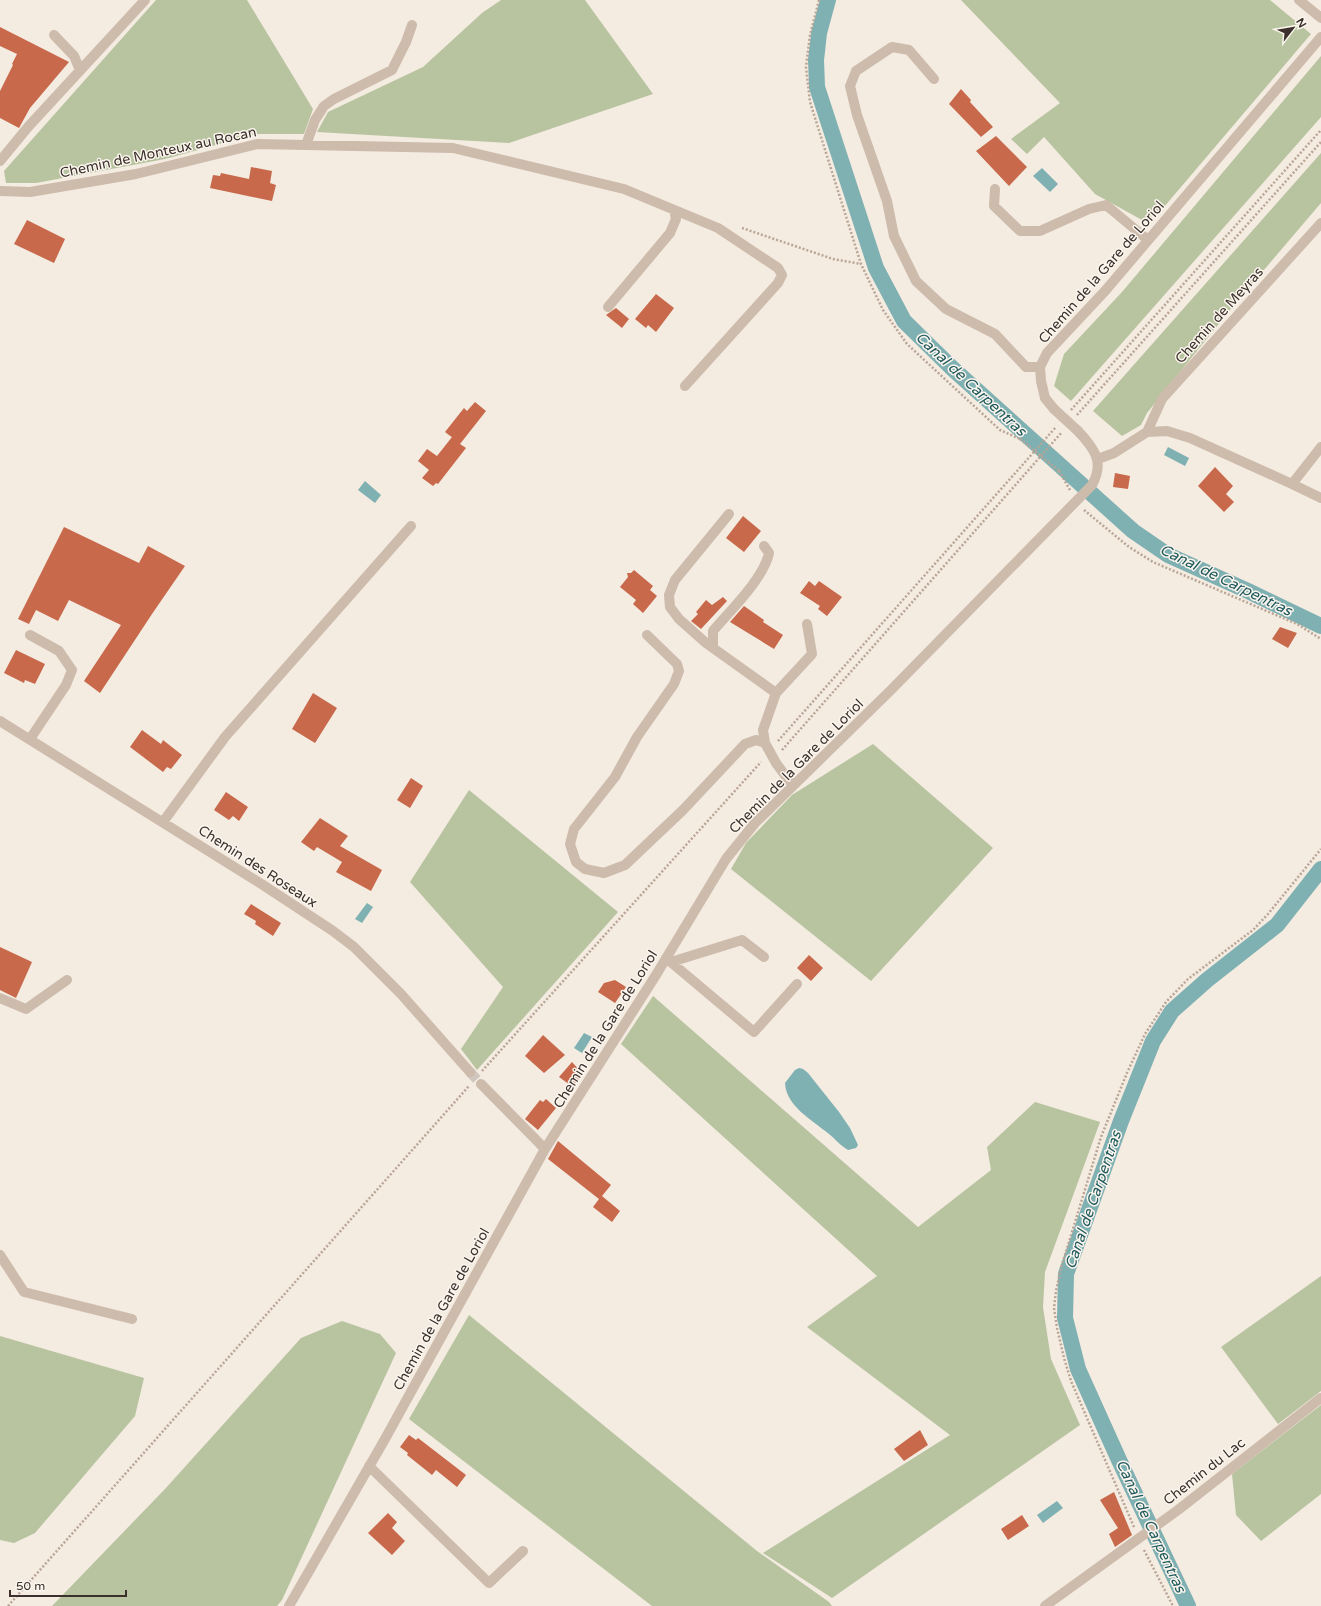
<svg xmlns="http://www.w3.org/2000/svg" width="1321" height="1606" viewBox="0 0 1321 1606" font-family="'Varela Round',sans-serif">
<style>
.green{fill:#b8c4a0}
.water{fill:#7fb0b2}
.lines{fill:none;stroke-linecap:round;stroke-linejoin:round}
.canal{stroke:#7fb0b2;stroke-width:16}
.building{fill:#c8694b}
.minor-tunnel{stroke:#cfc6bd;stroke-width:10;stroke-dasharray:10 5;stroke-linecap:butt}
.path{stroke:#b9a596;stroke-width:2.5;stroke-dasharray:2 2;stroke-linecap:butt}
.minor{stroke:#cdbbac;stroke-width:10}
.path-bridge{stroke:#b9a596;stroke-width:2.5;stroke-dasharray:2 2;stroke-linecap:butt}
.minor-bridge{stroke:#cdbbac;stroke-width:10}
.labels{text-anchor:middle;stroke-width:3;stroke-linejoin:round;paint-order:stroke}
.street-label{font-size:14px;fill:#3b302b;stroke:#fbf5ee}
.water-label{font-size:15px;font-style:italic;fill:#1f5a5e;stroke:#fbf5ee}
</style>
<rect width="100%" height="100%" fill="#f4ebe1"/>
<path class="green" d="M 156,0 L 247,0 L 313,109 L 304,134 L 256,134 L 165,159 L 36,183 L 6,183 L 4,171 Z
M 501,0 L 585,0 L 653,94 L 509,143 L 317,132 L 328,112 L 423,67 L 482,13 Z
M 961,0 L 1270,0 L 1311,34 L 1158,214 L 1142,220 L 1095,194 L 1044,137 L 1027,154 L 1011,139 L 1060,103 Z
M 1321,56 L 1321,117 L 1071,401 L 1054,386 L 1064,354 L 1122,292 Z
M 1321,153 L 1321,203 L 1234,305 L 1147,413 L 1141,425 L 1122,436 L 1093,411 Z
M 873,744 L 993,848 L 871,981 L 731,869 L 746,843 L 792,795 Z
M 469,790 L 618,912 L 477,1070 L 461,1049 L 503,987 L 410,882 Z
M 653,996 L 918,1227 L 991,1170 L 987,1147 L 1035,1102 L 1100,1122 L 1045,1272 L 1043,1307 L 1051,1359 L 1080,1425 L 832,1598 L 763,1553 L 950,1435 L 807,1327 L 877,1276 L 621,1044 Z
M 1321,1276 L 1321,1391 L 1278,1424 L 1221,1347 Z
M 469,1315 L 757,1551 L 829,1602 L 832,1606 L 652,1606 L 409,1419 Z
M 342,1321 L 380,1334 L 396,1353 L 282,1600 L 277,1606 L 52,1606 L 165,1489 L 301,1338 Z
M 0,1336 L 144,1378 L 135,1416 L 35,1533 L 14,1543 L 0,1540 Z
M 1321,1405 L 1321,1494 L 1261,1541 L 1236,1515 L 1232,1474 Z"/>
<path class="water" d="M 1042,168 L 1058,184 L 1050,192 L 1033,176 Z
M 1168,447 L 1189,458 L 1185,466 L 1164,455 Z
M 365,481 L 381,495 L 375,503 L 358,490 Z
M 367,903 L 373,907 L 362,923 L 355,919 Z
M 584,1033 L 592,1037 L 582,1053 L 574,1048 Z
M 799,1068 L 803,1069 L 808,1073 L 839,1112 L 850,1128 L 858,1145 L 856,1148 L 848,1150 L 845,1148 C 839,1144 834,1138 829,1134 C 812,1120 786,1106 785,1083 L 795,1070 Z
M 1057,1501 L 1063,1508 L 1043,1523 L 1037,1515 Z"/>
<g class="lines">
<path class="canal" d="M 828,0 L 819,33 L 816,60 L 817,87 L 876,268 L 904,321 L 953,369 L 1133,531 L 1168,555 L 1248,591 L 1321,626
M 1188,1606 L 1119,1460 L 1078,1369 L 1065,1318 L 1066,1274 L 1121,1121 L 1153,1041 L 1172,1011 L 1207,980 L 1277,925 L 1321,869"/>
</g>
<path class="building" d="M 0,27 L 69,62 L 30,108 L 19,128 L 0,118 L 0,91 L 13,65 L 12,64 L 17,54 L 0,46 Z
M 961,89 L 971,100 L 970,102 L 993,127 L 981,137 L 949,104 Z
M 996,136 L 1027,167 L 1009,186 L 976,151 Z
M 251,167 L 272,171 L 270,183 L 276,185 L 272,201 L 210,188 L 213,175 L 220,176 L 221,173 L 249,179 Z
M 27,220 L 65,239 L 54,263 L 14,244 Z
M 656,294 L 674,308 L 656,332 L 648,325 L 646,328 L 635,319 Z
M 616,308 L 629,319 L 622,328 L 606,315 Z
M 475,402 L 486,411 L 460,444 L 466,448 L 438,484 L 436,483 L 433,486 L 422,478 L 429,470 L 418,461 L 427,449 L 437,456 L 452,437 L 457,441 L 445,432 L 464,408 L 467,411 Z
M 1215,467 L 1233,486 L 1226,494 L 1234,502 L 1224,512 L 1198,486 Z
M 1115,473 L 1130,476 L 1128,489 L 1113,487 Z
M 743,516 L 761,531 L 744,552 L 726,538 Z
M 64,527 L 139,563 L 148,546 L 185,566 L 152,614 L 100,693 L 84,681 L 121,625 L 69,600 L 58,621 L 36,610 L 29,624 L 18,619 Z
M 634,570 L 653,586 L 650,590 L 657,596 L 643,613 L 633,604 L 636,600 L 620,587 L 628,577 L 627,573 L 631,573 Z
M 809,581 L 815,586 L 819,581 L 842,597 L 827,616 L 818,609 L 820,606 L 800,593 Z
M 723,597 L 727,601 L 701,629 L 691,621 L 698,614 L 696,612 L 706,600 L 712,605 Z
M 744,606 L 764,620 L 763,622 L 783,635 L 774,649 L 730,622 Z
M 1280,627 L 1297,633 L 1288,648 L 1272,639 Z
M 16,650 L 45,664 L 35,684 L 25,680 L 24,683 L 4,673 Z
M 313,693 L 337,708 L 315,743 L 292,729 Z
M 142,730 L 161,744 L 163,740 L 182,755 L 171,769 L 167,767 L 163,772 L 130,747 Z
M 411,778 L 423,786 L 410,808 L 397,800 Z
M 226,792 L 248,807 L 239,821 L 233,816 L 229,820 L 214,810 Z
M 320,818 L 348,836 L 340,846 L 382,870 L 371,891 L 336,872 L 342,862 L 317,847 L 314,851 L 301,842 Z
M 251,904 L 281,923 L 273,936 L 255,924 L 256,921 L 244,914 Z
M 0,947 L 32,962 L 16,998 L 0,990 Z
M 809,955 L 823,968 L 811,981 L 797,968 Z
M 615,980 L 626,987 L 615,1003 L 598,992 L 604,983 Z
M 543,1035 L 565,1055 L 544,1073 L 525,1056 Z
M 572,1062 L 583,1074 L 573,1087 L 559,1077 Z
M 546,1099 L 556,1108 L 538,1130 L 525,1119 L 540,1100 L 543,1102 Z
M 558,1141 L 611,1185 L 602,1196 L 620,1211 L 612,1222 L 593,1207 L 599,1199 L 548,1159 Z
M 920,1430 L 928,1445 L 904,1461 L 894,1449 Z
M 409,1435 L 416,1440 L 418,1438 L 466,1475 L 457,1487 L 436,1470 L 432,1475 L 407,1455 L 408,1453 L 400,1447 Z
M 1114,1492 L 1132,1535 L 1115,1547 L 1109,1534 L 1118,1528 L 1100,1500 Z
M 388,1513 L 397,1522 L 392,1528 L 405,1541 L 392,1555 L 368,1533 Z
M 1022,1515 L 1029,1526 L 1008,1540 L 1001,1529 Z"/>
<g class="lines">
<path class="minor-tunnel" d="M 470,1072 L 481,1084"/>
<path class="path" d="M 819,0 L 810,35 L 806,67 L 810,102 L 861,264 L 883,310 L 907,344 L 1000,430 L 1020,439
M 742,228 L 833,259 L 861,264
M 1071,410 L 1321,130
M 1077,415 L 1321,142
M 1059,471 L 1070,490
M 1084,510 L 1129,547 L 1153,562 L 1297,624 L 1321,639
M 778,741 L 1056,427
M 782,750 L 1062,432
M 482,1071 L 761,762
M 1134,1527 L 1071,1381 L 1064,1358 L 1057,1328 L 1054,1308 L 1056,1291 L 1061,1268 L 1101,1137 L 1127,1073 L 1145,1034 L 1166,1002 L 1188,979 L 1253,930 L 1268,914 L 1321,849
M 1144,1550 L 1173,1606
M 8,1606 L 469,1086"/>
<path class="minor" d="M 1299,0 L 1321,18
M 54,35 L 74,56 L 80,70
M 934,79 L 909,50 L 892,47 L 856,71 L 850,86 L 857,115 L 887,201 L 894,236 L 916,281 L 946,309 L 995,334 L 1026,367 L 1040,367
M 306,145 L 315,120 L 324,106 L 334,99 L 392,70 L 406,42 L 412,25
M 0,161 L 28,127 L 145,0
M 995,189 L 994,206 L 1020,231 L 1040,231 L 1089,209 L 1106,205 L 1148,240
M 0,191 L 30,192 L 136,174 L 257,144 L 453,148 L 624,189 L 718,228 L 778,268 L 782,275 L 778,283 L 685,386
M 608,307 L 670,233 L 676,219 L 674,210
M 1054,409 L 1045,398 L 1041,381 L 1040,367 L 1047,353 L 1105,291 L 1321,37
M 1147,432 L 1162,399 L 1321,223
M 1098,459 L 1114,453 L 1147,432 L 1167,431 L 1190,438 L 1292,484 L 1321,498
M 1292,484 L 1321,447
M 729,514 L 675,580 L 669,595 L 670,607 L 679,619 L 706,643 L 776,693
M 647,635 L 677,664 L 679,671 L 674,684 L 637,737 L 615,777 L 574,829 L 570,844 L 576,862 L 585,869 L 604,873 L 625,865 L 683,810 L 745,744 L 756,740 L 765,743 L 776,763 L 793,786
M 713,648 L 713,631 C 730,611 764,578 769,553 L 764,546
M 0,721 L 263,885 L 333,931 L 354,947 L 401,994 L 470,1072
M 30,739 L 66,685 L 72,670 L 59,651 L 30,635
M 765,743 L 763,730 L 776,693 L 812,654 L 807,624
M 163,822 L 225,737 L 411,526
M 666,958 L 754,1032 L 797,984
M 671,962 L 742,940 L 764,957
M 0,998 L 26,1009 L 67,980
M 481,1084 L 545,1149
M 0,1255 L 24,1292 L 132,1319
M 369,1466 L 489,1583 L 523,1551
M 289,1606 L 385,1439 L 545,1149 L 656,975 L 726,859 L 755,823 L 891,690 L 1092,485 C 1105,462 1094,448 1078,431
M 1045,1606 L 1178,1510 L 1321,1398"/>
<path class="path-bridge" d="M 1020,439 L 1059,471"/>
<path class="minor-bridge" d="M 1054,409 L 1078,431"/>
</g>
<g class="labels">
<g class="street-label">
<text transform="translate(158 152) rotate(-12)" y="5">Chemin de Monteux au Rocan</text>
<text transform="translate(1101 272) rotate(-49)" y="5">Chemin de la Gare de Loriol</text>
<text transform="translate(1219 315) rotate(-48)" y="5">Chemin de Meyras</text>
<text transform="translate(796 766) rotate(-45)" y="5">Chemin de la Gare de Loriol</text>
<text transform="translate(258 866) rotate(33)" y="5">Chemin des Roseaux</text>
<text transform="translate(605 1029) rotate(-58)" y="5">Chemin de la Gare de Loriol</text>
<text transform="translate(441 1309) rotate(-61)" y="5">Chemin de la Gare de Loriol</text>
<text transform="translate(1204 1471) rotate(-38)" y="5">Chemin du Lac</text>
</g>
<g class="water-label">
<text transform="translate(971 384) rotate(43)" y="5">Canal de Carpentras</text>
<text transform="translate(1226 580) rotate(26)" y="5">Canal de Carpentras</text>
<text transform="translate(1093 1200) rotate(-71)" y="5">Canal de Carpentras</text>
<text transform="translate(1151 1526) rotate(65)" y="5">Canal de Carpentras</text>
</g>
</g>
<g transform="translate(1293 28) rotate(59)" stroke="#fbf5ee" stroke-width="3" paint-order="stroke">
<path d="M0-3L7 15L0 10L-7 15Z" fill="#3b302b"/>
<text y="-6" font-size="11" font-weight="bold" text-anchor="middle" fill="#3b302b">N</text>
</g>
<path d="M10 1590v6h116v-6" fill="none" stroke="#3b302b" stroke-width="2"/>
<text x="16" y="1590" font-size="12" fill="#3b302b" stroke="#fbf5ee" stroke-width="3" paint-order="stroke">50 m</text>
</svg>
